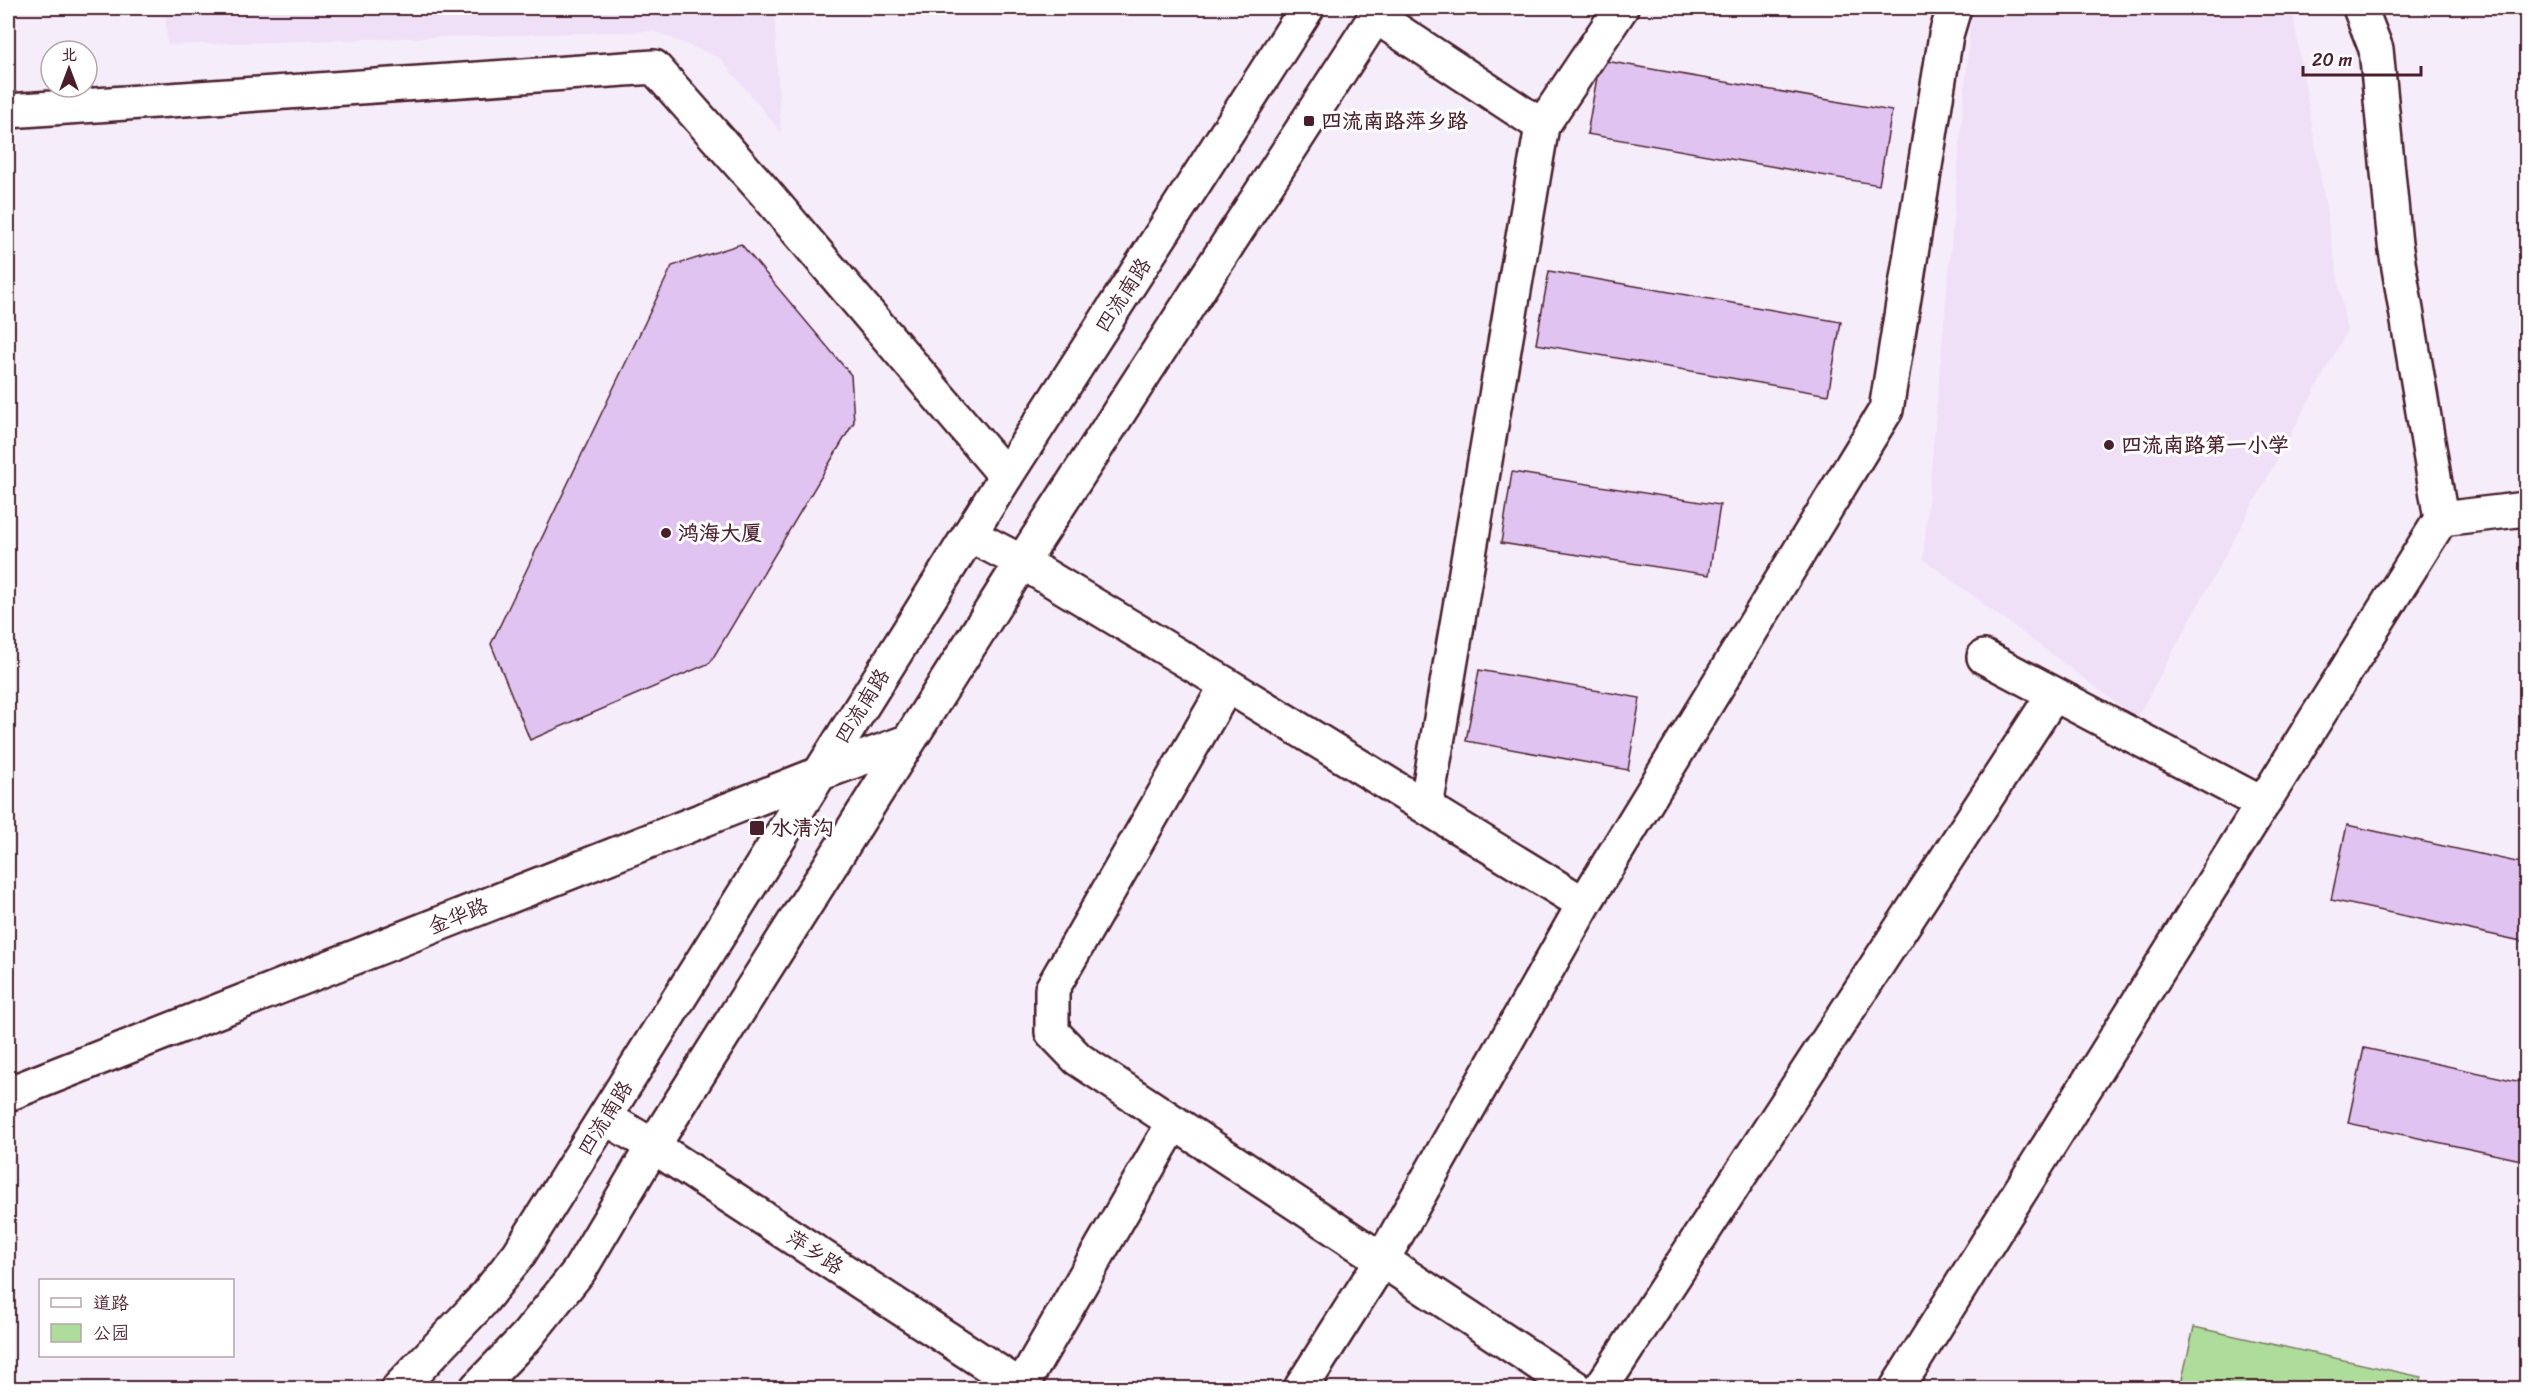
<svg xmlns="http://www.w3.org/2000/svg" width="2534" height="1396" viewBox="0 0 2534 1396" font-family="Sriracha,'LXGW WenKai TC',sans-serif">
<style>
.built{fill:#efe0f8}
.green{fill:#aedc9a;stroke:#7c7e62;stroke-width:1.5}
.building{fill:#e0c3f1;stroke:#4a1f2b;stroke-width:1.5}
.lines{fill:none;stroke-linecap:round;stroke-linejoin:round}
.minor-casing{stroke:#4a1f2b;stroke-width:38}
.major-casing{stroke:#4a1f2b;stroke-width:38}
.minor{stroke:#fff;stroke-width:33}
.major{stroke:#fff;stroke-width:33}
.poi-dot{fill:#4a1f2b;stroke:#fff;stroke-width:2}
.labels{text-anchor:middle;stroke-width:6;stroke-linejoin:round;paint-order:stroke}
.poi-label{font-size:21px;font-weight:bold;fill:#4a1f2b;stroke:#fff;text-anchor:start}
.street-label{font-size:21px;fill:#4a1f2b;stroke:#fff}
</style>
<rect width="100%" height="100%" fill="#f6edfb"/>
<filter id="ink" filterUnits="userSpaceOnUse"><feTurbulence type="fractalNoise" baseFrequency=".0167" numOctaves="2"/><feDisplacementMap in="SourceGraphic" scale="12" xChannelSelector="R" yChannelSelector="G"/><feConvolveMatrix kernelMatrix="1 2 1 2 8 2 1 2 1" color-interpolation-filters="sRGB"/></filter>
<g filter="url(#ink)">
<path class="built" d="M 165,8 L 774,8 L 781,132 L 720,58 L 653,31 L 167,45 Z
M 1972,8 L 2292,8 L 2347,331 L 2137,718 L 1923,559 Z"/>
<path class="green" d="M 2194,1327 L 2421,1377 L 2418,1388 L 2180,1388 Z"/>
<path class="building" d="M 1600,60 L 1892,111 L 1879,185 L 1587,134 Z
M 741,244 L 851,375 L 854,422 L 710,663 L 530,740 L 491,644 L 672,266 Z
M 1549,271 L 1841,322 L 1828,395 L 1536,344 Z
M 1512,472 L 1720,505 L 1709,575 L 1501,543 Z
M 1479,670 L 1640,698 L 1628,770 L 1466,741 Z
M 2347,825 L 2526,864 L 2526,942 L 2331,900 Z
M 2364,1048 L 2526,1083 L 2526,1161 L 2348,1123 Z"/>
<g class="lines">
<defs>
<path id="minor" d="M 2360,8 L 2376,49 L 2395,244 L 2441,519
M 1375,16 L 1542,126
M 8,111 L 654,67 L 763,190 L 1006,476
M 970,535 L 1022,562 L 1227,685 L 1584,904
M 1984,657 L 2263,804
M 1227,685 L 1052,989 L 1052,1032 L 1078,1059 L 1576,1388
M 1426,807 L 1542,126 L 1621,8
M 1021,1387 L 1174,1122
M 1301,1388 L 1382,1260 L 1584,904 L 1886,410 L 1946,35 L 1954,8
M 1601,1388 L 2054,694
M 1897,1388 L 2441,519 L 2526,509"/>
<path id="major" d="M 8,1094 L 819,774 L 909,741
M 606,1118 L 653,1146 L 1023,1388
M 399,1388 L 481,1302 L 519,1254 L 1006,476 L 1307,8
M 477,1388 L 527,1336 L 579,1271 L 653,1146 L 1022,562 L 1381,8"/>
</defs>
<use href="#minor" class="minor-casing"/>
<use href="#major" class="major-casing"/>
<use href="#minor" class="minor"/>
<use href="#major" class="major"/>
</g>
</g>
<g class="poi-dot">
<rect x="1303" y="115" width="12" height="12" rx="3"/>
<circle cx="2109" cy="445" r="6"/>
<circle cx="666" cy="533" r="6"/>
<rect x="749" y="820" width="16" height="16" rx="3"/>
</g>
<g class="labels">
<g class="poi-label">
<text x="1321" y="128">四流南路萍乡路</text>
<text x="2121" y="452">四流南路第一小学</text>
<text x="678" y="540">鸿海大厦</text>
<text x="771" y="835">水清沟</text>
</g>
<g class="street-label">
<text transform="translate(1123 295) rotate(-57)" y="7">四流南路</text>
<text transform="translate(862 706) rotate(-58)" y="7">四流南路</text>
<text transform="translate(458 916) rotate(-22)" y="7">金华路</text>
<text transform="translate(605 1118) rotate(-58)" y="7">四流南路</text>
<text transform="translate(815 1252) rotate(33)" y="7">萍乡路</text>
</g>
</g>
<rect width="2534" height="1396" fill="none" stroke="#fff" stroke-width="30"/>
<rect x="15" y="15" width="2504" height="1366" fill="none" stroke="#4a1f2b" stroke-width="2" filter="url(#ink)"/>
<rect x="39" y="1279" width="195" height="78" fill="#ffffff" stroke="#b7a5aa" stroke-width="1.5"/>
<rect x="51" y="1298" width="30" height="9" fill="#ffffff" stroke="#b7a5aa" stroke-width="1.5"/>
<text x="93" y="1309" font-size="18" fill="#4a1f2b">道路</text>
<rect x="51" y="1324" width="30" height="18" fill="#aedc9a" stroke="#b7a5aa" stroke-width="1.5"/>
<text x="93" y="1339" font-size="18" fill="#4a1f2b">公园</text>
<g transform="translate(69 69)"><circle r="28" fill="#ffffff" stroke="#b7a5aa" stroke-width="1.5"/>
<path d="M0-4.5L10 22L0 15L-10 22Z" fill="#4a1f2b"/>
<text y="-9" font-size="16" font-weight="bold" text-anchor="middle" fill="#4a1f2b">北</text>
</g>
<path d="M2303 66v9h118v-9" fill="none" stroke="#4a1f2b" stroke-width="3"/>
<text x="2312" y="66" font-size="18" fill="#4a1f2b" stroke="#ffffff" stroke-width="4.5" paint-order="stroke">20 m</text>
</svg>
